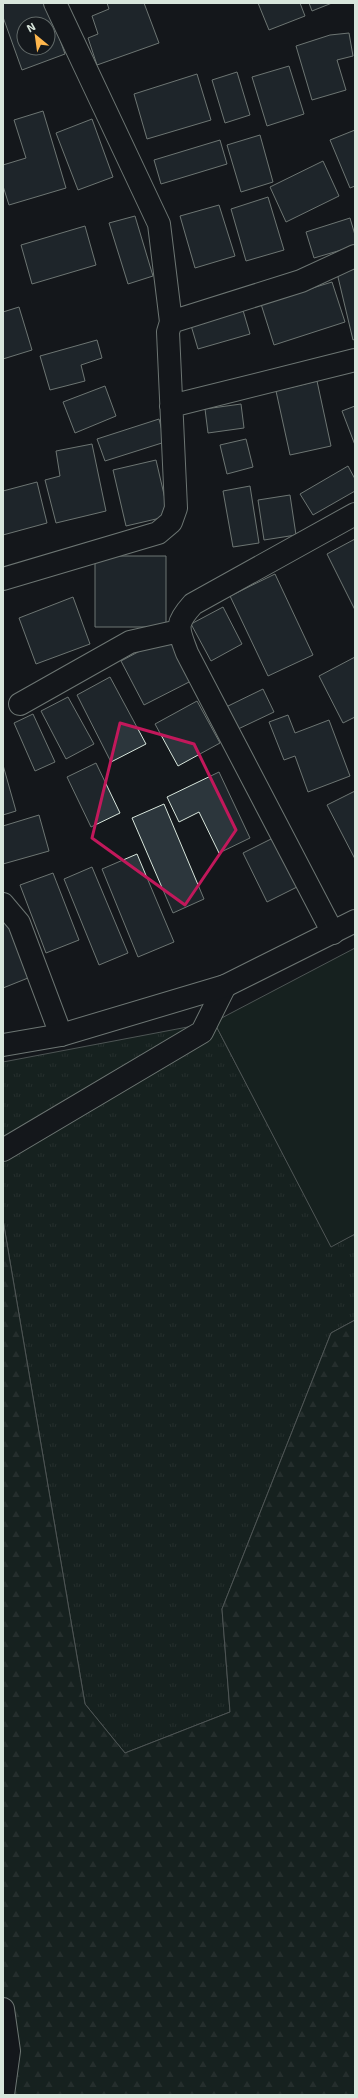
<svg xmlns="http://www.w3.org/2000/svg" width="358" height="2098" viewBox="0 0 358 2098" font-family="'Exo 2',sans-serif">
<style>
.grass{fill:url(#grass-tufts);stroke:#939e99}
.forest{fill:url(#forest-firs);stroke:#939e99}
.pitch{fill:#1a2d24;stroke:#939e99}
.building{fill:#2c363c;stroke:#d8e6dc;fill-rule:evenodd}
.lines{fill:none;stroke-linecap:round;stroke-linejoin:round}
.street-casing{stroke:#d8e6dc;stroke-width:24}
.secondary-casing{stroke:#d8e6dc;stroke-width:24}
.street{stroke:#14181c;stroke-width:22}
.secondary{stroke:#14181c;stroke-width:22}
.marked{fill:none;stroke:#c2185b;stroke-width:3;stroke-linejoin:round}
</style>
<defs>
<pattern id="grass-tufts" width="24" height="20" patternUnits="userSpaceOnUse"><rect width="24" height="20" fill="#1a2d24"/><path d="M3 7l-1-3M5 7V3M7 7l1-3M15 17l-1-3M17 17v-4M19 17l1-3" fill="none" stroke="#3b4b43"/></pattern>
<pattern id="forest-firs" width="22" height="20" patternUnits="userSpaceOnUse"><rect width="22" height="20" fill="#1a2d24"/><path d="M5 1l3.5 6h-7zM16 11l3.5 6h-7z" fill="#3b4b43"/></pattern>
</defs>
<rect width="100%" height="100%" fill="#14181c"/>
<path class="grass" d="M 214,1022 L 331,1246 L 355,1234 L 355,1320 L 331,1333 L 222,1609 L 230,1712 L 125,1753 L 85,1704 L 3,1220 L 3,1062 Z"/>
<path class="forest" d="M 3,1220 L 85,1704 L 125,1753 L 230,1712 L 222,1609 L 331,1333 L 355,1320 L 355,2095 L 3,2095 Z"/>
<path class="pitch" d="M 355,948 L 355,1234 L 331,1247 L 214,1022 Z"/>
<path class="building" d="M 3,3 L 47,3 L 65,54 L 22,70 L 3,17 ZM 24,24 L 48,24 L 48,48 L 24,48 Z
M 107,3 L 144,3 L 159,43 L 97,65 L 88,38 L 98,34 L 92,16 L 109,9 Z
M 258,3 L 300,3 L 305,16 L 269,30 Z
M 309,3 L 332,3 L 312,11 Z
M 349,33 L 353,56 L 337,60 L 346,90 L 312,100 L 296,46 L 330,35 Z
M 289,66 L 304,114 L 267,126 L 252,77 Z
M 237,72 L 250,115 L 225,123 L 212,80 Z
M 197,74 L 211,120 L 147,139 L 134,94 Z
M 43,111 L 66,188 L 9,205 L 3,186 L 3,165 L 26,158 L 14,120 Z
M 92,119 L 113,177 L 78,190 L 56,133 Z
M 355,130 L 355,186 L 350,188 L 330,140 Z
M 260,135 L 273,182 L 241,192 L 227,145 Z
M 220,140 L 227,164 L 161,184 L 154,160 Z
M 323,161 L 339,196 L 286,222 L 270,187 Z
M 268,197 L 284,250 L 246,261 L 231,209 Z
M 219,205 L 235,256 L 195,268 L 180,216 Z
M 135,216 L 153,276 L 128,284 L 109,223 Z
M 350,218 L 355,235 L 355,246 L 314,258 L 306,232 Z
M 85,226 L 96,265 L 32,284 L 21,245 Z
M 355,269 L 355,339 L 353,340 L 337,273 Z
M 332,282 L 345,322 L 274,345 L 261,304 Z
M 19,307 L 32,350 L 3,359 L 3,312 Z
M 242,307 L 250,334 L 198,349 L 190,322 Z
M 97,340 L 102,358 L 81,365 L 85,381 L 50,390 L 40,356 Z
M 317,381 L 331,446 L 290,455 L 276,391 Z
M 105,386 L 116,416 L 75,433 L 63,402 Z
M 241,404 L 244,428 L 208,433 L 205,409 Z
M 355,406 L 355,445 L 342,411 Z
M 159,419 L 165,442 L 105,461 L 97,439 Z
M 246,439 L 253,467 L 227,474 L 220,445 Z
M 92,444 L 106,511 L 56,523 L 45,480 L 60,476 L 56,451 Z
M 156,460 L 169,516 L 126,526 L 113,470 Z
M 348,466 L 355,479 L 355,491 L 313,515 L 300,494 Z
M 37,482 L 47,523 L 3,535 L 3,491 Z
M 250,486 L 259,543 L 233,547 L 223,491 Z
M 290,495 L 296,535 L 264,540 L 258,500 Z
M 355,539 L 355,610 L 327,554 Z
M 95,556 L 166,556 L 166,627 L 95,627 Z
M 275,574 L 313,655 L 268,676 L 230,596 Z
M 73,597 L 90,644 L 36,664 L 19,618 Z
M 223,607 L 242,644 L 211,661 L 191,624 Z
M 170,635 L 193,680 L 144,705 L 121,661 Z
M 355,657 L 355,717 L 343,723 L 319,676 Z
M 110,677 L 146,744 L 111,762 L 77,695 Z
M 263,689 L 274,712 L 236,730 L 226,707 Z
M 68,697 L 94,744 L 66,759 L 41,711 Z
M 197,701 L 220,743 L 178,766 L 155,724 Z
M 33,714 L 55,762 L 35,771 L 14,723 Z
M 288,715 L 295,733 L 329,720 L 350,776 L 308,792 L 295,756 L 284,760 L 269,722 Z
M 96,763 L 120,813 L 91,827 L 67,777 Z
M 3,765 L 16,811 L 3,815 Z
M 219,772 L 250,838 L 219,853 L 199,812 L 179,822 L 167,797 Z
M 355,791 L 355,859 L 327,805 Z
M 164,804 L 204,899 L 173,913 L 132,818 Z
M 39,815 L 49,851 L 3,864 L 3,826 Z
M 273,838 L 297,887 L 267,902 L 243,853 Z
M 137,854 L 174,942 L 138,957 L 102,869 Z
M 92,867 L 128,953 L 99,965 L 64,879 Z
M 53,873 L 79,940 L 46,953 L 20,885 Z
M 6,918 L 28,978 L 3,988 L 3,919 Z"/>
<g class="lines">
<defs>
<path id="street" d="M 55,3 L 159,224 L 171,322
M 171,406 L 355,360
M 3,579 L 158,533 L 171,522 L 176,508 L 168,332 L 171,322 L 301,281 L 355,256
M 20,704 L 130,642 L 179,631
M 3,904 L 19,923 L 61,1035
M 333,933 L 187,653 C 178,628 174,625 193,604 L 355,514
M 3,1150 L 202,1032 L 225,986
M 3,2009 L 9,2051 L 3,2095"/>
<path id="secondary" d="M 3,1045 L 61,1035 L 225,986 L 355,921"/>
</defs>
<use href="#street" class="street-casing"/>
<use href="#secondary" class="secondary-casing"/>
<use href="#street" class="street"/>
<use href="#secondary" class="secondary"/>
</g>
<path d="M0 0H358V2098H0ZM 120,723 L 194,744 L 236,830 L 185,905 L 92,838 Z" fill="#14181c" fill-opacity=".55" fill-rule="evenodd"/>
<path class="marked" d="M 120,723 L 194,744 L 236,830 L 185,905 L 92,838 Z"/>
<rect width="358" height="2098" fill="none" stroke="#d8e6dc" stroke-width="8"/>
<g transform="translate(36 36) rotate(331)"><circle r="19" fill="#14181c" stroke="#626a69"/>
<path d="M0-3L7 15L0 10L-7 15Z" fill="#ffb74d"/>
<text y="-6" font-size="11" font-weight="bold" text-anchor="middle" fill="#d8e6dc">N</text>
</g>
</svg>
